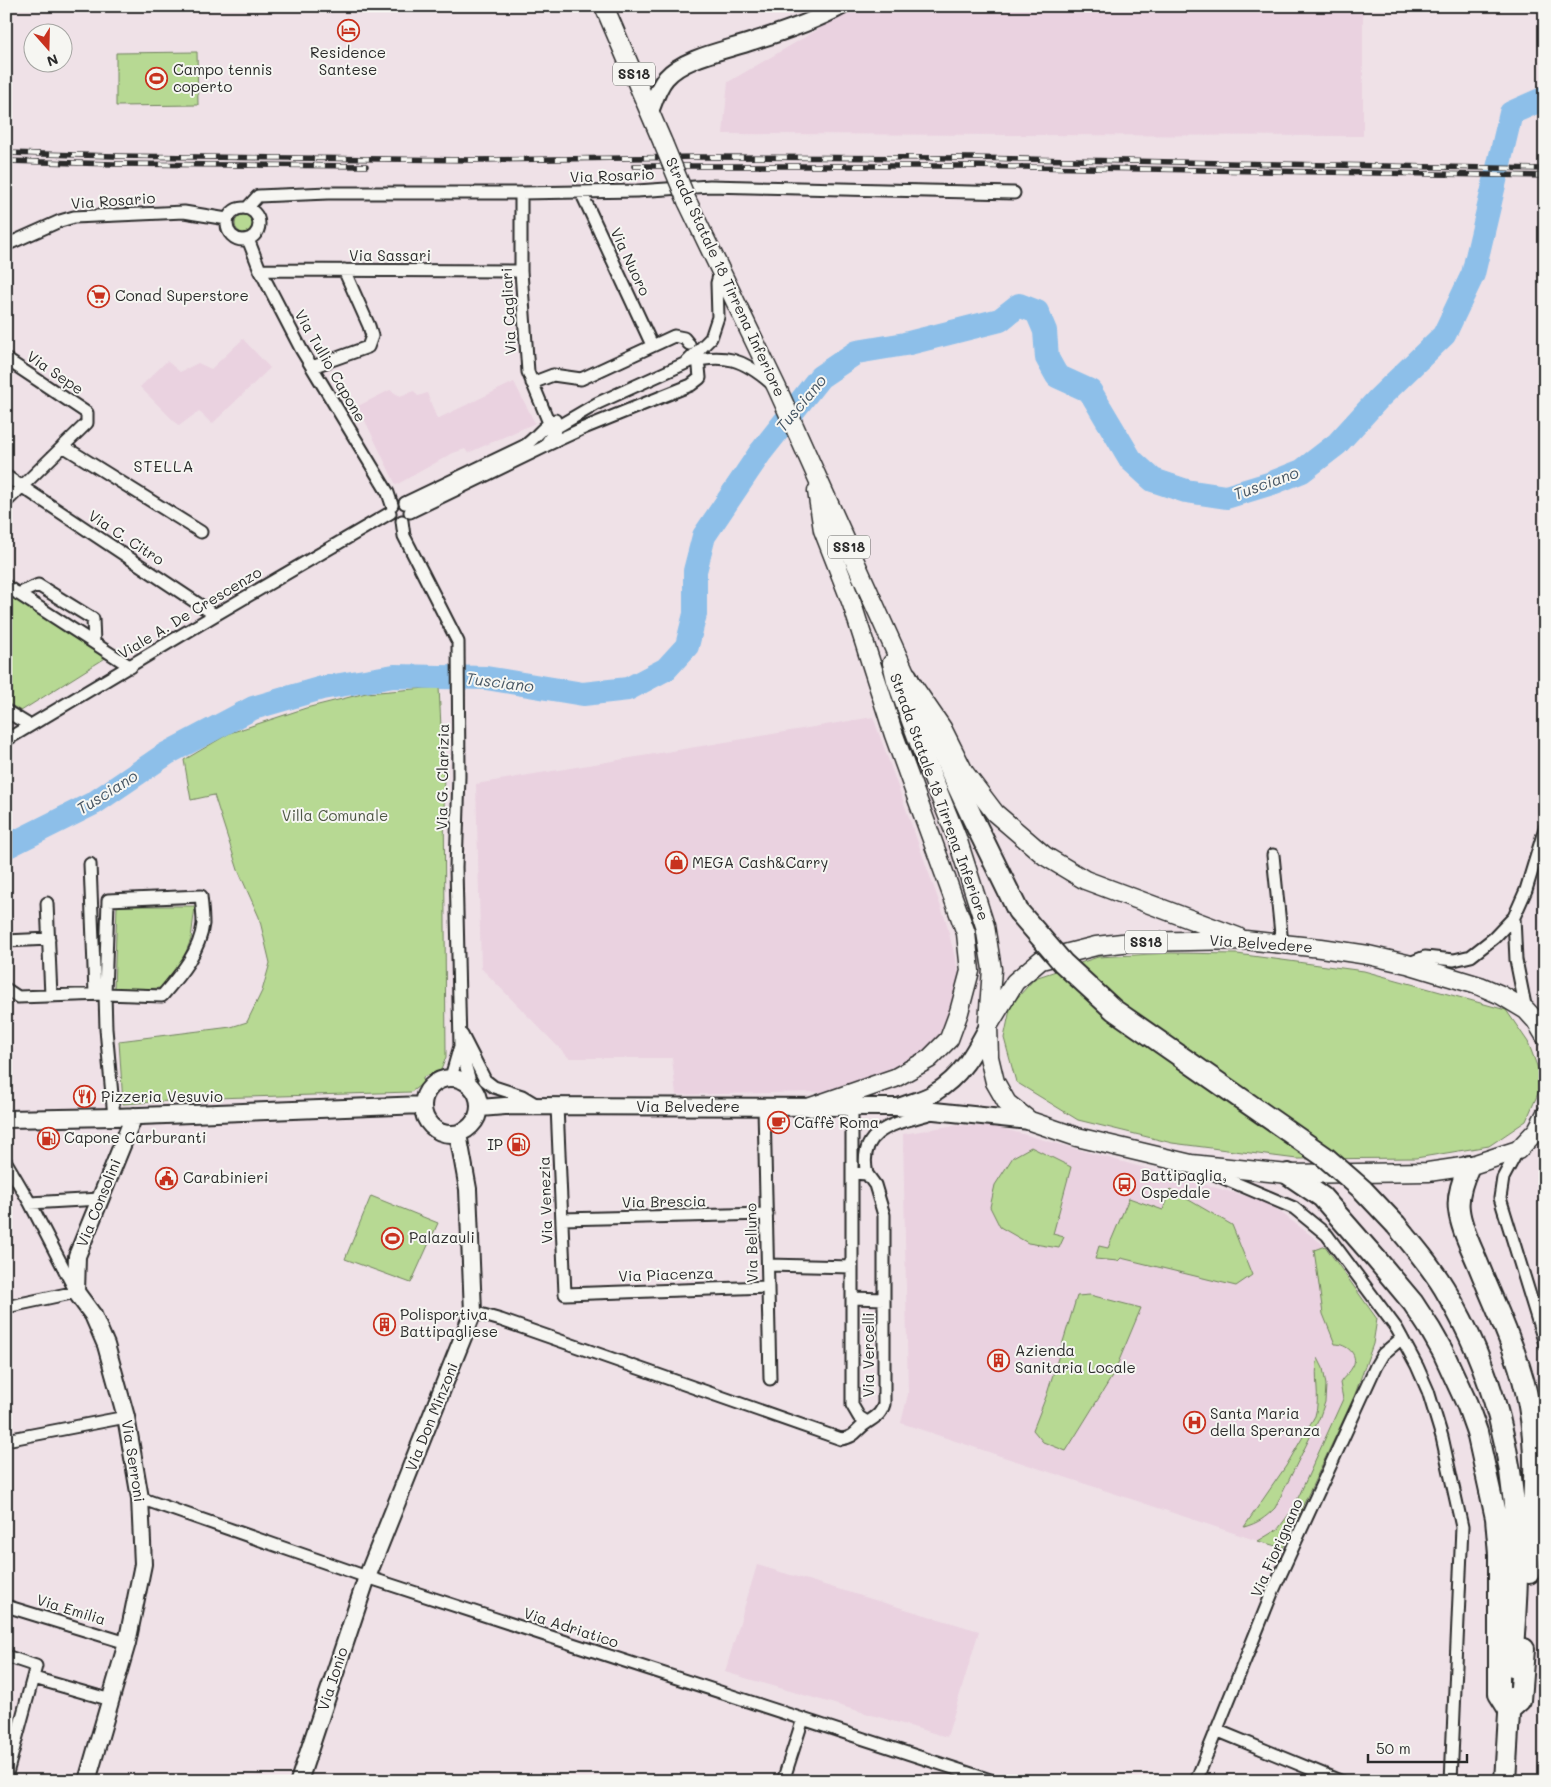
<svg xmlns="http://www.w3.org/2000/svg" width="1551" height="1787" viewBox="0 0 1551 1787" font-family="Mali,sans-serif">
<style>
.built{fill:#ead2e0}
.green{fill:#b7d993;stroke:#71825f}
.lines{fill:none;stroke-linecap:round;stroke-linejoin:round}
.river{stroke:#8dbfe9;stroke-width:24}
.street-casing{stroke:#2b2b2b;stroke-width:15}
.secondary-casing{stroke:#2b2b2b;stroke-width:20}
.primary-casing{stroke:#2b2b2b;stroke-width:21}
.highway-casing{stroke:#2b2b2b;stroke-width:24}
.street{stroke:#f6f6f2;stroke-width:11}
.secondary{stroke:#f6f6f2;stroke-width:16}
.primary{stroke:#f6f6f2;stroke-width:18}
.highway{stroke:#f6f6f2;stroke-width:20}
.rail-casing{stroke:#2b2b2b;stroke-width:5.5}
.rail{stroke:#f6f6f2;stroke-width:4;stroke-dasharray:11;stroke-linecap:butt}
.primary-bridge-casing{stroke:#2b2b2b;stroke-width:21;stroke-linecap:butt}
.highway-bridge-casing{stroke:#2b2b2b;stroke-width:24;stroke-linecap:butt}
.primary-bridge{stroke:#f6f6f2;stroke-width:18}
.highway-bridge{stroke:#f6f6f2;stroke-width:20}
.labels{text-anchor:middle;stroke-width:4;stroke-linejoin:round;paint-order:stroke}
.shield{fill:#f6f6f2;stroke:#686867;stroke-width:1}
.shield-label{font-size:14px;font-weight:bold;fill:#2b2b2b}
.poi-label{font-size:15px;fill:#2b2b2b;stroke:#f6f6f2;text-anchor:start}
.street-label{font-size:15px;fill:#2b2b2b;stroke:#f6f6f2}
.park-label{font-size:15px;fill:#4e5645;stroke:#f6f6f2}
.water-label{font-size:16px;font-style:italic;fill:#485764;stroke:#f6f6f2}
.neighbourhood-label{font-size:16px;letter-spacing:1px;fill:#2b2b2b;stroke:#f6f6f2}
</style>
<rect width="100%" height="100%" fill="#efe1e7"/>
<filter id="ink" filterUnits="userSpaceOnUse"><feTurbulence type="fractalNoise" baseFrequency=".02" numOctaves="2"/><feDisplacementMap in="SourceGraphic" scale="10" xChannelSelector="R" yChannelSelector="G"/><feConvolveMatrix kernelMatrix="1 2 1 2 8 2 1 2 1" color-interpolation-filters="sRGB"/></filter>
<g filter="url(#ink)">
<path class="built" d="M 858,6 L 1363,6 L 1363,136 L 723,134 L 728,82 Z
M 243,339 L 270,368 L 212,424 L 199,411 L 179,426 L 140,387 L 167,361 L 180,372 L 198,363 L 211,369 Z
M 514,382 L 535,423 L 468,453 L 465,449 L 453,453 L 396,485 L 358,406 L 390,390 L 400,396 L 414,391 L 418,396 L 427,393 L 437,419 Z
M 873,717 L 946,921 L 960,978 L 954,1013 L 929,1048 L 873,1077 L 822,1092 L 676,1095 L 672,1058 L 569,1058 L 481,968 L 476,784 Z
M 955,1125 L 997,1127 L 1267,1202 L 1325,1246 L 1377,1319 L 1373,1344 L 1354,1397 L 1283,1548 L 1258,1541 L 901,1423 L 908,1394 L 903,1134 Z
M 757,1565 L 979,1631 L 947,1737 L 725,1672 Z"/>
<path class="green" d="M 197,52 L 198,105 L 116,106 L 116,53 Z
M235 224a9 9 0 1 1 18 0a9 9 0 1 1-18 0Z
M 6,592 L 107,657 L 21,711 L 6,702 Z
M 439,687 L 444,788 L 446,1057 L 441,1070 L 423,1077 L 423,1083 L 411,1092 L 215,1098 L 123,1104 L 119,1041 L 231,1027 L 247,1022 L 262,991 L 270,963 L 259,917 L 238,870 L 214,795 L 191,800 L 184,760 L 230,733 L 306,708 L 366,693 Z
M 117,906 L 195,906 L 191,939 L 182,962 L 161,988 L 114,990 Z
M 1171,953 L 1237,954 L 1364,971 L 1506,1010 L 1528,1042 L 1543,1082 L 1526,1121 L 1489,1146 L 1416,1158 L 1297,1159 L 1172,1143 L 1078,1120 L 1016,1082 L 1004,1038 L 1011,1005 L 1035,978 L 1098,957 Z
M 1031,1147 L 1071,1167 L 1053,1234 L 1064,1237 L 1059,1248 L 1028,1243 L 1000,1227 L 990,1207 L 995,1185 L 1013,1157 Z
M 1170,1189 L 1232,1225 L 1252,1275 L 1236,1286 L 1121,1258 L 1118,1261 L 1095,1259 L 1099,1246 L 1108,1248 L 1129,1198 L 1163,1210 Z
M 371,1196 L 438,1223 L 411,1283 L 345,1259 Z
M 1325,1246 L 1377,1319 L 1373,1344 L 1354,1397 L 1283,1548 L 1258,1541 L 1278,1529 L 1293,1509 L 1343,1399 L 1340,1383 C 1343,1377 1350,1373 1353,1366 C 1359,1354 1346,1344 1335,1344 L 1323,1314 L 1314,1250 Z
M 1090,1295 L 1141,1308 L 1113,1375 L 1066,1451 L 1043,1442 L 1033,1430 L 1047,1394 L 1077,1296 Z
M 1318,1358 L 1323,1368 L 1326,1385 L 1325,1402 L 1319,1419 L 1275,1508 C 1265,1518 1258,1523 1244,1527 L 1286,1466 L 1315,1416 C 1321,1397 1313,1377 1318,1358 Z"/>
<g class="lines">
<path class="river" d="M 6,847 L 94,803 L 166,754 L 253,708 L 322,688 L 394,676 L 486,678 L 583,694 L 628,689 L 666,669 L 687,646 L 695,614 L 695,571 L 704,536 L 760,453 L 820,377 L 857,352 L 905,344 L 1000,320 L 1019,305 L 1037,312 L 1045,331 L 1047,358 L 1057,376 L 1090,391 L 1131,460 L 1153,480 L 1186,491 L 1226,497 L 1272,483 L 1302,471 L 1337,444 L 1379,398 L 1444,335 L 1473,274 L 1511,113 L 1545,98"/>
<defs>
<path id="street" d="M 581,192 L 652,345
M 521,193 L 521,271 L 528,372 L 549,423
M 247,208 L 258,196 L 328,193 L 521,193 L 637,191 L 710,186 L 1014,193
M227 224a16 16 0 1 1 32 0a16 16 0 1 1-32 0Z
M 248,239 L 260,270 L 301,349 L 388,493 L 392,505
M 6,245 L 60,221 L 74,217 L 184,212 L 227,219
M 260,270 L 521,271
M 6,359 L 87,413 L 87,423 L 6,502
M 688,362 C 725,353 743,359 771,383
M 312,367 L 368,347 L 372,336 L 369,326 L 344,270
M 532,383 L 553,375 L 581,379 L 674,336 L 684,338 L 689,344
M 63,446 L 201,532
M 545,446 L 584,428 L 691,385 L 700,378 L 699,367
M 6,476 L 215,615
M 405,503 L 524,446 C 536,439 542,426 555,420
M 410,512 L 544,447 L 557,427 L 598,403 L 686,363 L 711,338 L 718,317 L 717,283 L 720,272
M 402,521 L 404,536 L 458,642 L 459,776 L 456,867 L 460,1046 L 451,1077
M 6,586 L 131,667
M 18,594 L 38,585 L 93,619 L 94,643
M 6,711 L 29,725
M 6,740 L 215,615 L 390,513
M 1273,855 L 1282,944
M 90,864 L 95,994
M 47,903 L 51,996
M 1514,917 L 1516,960 L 1526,1010
M 6,941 L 49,939
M 1407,964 L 1425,957 L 1454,960 L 1471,956 L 1494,938 L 1514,917 L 1526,890 L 1545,828
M 6,989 L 18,997 L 105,994 L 162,996 C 179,976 200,952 203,924 C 203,915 202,905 201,896 L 108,900 L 105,994 L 106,1029 L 114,1117
M 462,1035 L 485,1080 L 494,1087 L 522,1096 L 537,1105
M 460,1046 L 471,1085
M 557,1106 L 565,1294 L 768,1287
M 764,1107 L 770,1379
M 852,1108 L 852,1405 L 859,1417 L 867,1422
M 1518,1150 L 1503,1178 L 1500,1198 L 1545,1344
M 6,1162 L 30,1203 L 76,1292 L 6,1307
M 1205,1170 L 1294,1208 L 1327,1235 L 1397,1329 L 1417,1366 L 1428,1391 L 1442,1437 L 1462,1527 L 1451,1781
M 867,1174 C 856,1127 900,1123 932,1113
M 30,1203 L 100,1199
M 562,1219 L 767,1214
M 768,1265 L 852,1267
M 852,1298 L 884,1299
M 473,1312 L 501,1320 L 841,1439 C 857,1437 856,1429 868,1422 C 877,1416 881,1414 884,1404 L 884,1215 L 875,1185 L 867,1174 L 853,1173
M 6,1440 L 126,1417
M 140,1498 L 367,1577 L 993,1781
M 6,1606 L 127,1643
M 6,1656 L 36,1666 L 6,1777
M 34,1678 L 111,1700
M 1216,1730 L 1340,1781
M 783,1781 L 803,1719
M 1196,1781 L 1272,1593 L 1376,1366 L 1383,1354 L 1402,1338"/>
<path id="secondary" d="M 650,112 C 654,101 658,87 666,78 C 684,57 728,50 753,41 C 783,32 815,21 842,6
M423 1106a28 28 0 1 1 56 0a28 28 0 1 1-56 0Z
M 901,1106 C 912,1102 925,1099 934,1093 C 961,1077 974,1053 988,1026
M 480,1108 L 505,1106 L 896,1107 L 1030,1121
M 6,1119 L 114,1117 L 423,1105
M 87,1781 L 127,1643 L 143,1564 L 140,1498 L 126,1417 L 106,1345 L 93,1315 L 76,1292 L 77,1256 L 134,1116
M 299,1781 L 367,1577 L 473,1312 L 468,1189 L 458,1134"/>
<path id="primary" d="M 604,6 L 663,143
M 687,201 L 777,388 L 907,677 L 942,728 L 964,772 L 995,813 L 1045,856 L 1085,880 L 1238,937
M 892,663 L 896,680 L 925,759 L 957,838 L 985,926 L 992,969 L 988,1022
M 1545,1036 L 1536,1021 L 1526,1010 L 1501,995 L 1480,986 L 1407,964 L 1368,955 L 1321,948 L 1245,940 L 1131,942 L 1096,946 L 1041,960 L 1015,982 L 988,1026 L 989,1057 L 995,1082 L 1007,1103 L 1030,1121 L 1077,1137 L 1191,1164 L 1288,1174 L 1428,1172 L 1469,1166 L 1518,1150 L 1537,1130 L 1545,1115
M 811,1107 L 895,1078 L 929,1059 L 949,1039 L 959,1012 L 970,971 L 966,933 L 894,735 L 852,604 L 823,530 L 817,491"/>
<path id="highway" d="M 907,677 L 972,817 L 1018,911
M 1469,1166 C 1463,1179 1457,1196 1459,1210 C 1461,1228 1471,1247 1478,1264 C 1496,1309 1521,1358 1529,1406 C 1539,1461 1532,1518 1529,1573
M 1288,1174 L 1322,1197 L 1377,1260 L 1413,1303 L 1430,1329 L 1443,1352 L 1467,1404 L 1477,1432 L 1496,1518 L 1499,1554 L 1499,1694 L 1509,1710
M 1396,1225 C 1413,1245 1430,1265 1444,1288 C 1495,1373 1515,1458 1517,1556 C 1518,1592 1514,1629 1512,1666
M 1509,1710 L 1520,1700 L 1524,1649
M 1505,1781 L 1510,1697"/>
</defs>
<use href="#street" class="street-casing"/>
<use href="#secondary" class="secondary-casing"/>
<use href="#primary" class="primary-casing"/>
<use href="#highway" class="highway-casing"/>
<use href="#street" class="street"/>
<use href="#secondary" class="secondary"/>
<use href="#primary" class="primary"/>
<use href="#highway" class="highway"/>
<defs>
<path id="rail" d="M 6,153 L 115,156 L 475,160 L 698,157 L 969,158 L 1545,169
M 6,161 L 114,164 L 366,166
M 634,166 L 969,166 L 1545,176"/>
</defs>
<use href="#rail" class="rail-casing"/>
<use href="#rail" class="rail"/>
<defs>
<path id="primary-bridge" d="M 663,143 L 687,201"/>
<path id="highway-bridge" d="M 1018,911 L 1063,963 L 1114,1010 L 1325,1157 L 1363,1190 L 1396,1225"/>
</defs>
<use href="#primary-bridge" class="primary-bridge-casing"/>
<use href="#highway-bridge" class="highway-bridge-casing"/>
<use href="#primary-bridge" class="primary-bridge"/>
<use href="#highway-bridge" class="highway-bridge"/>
</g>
</g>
<defs>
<symbol id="hotel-ring" viewBox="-11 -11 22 22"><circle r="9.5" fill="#f6f6f2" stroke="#c8321e" stroke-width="1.5"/><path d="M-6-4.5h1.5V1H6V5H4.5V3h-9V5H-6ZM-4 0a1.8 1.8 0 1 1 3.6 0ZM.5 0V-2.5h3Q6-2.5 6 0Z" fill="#c8321e"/></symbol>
<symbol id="stadium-ring" viewBox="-11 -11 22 22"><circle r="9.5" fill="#f6f6f2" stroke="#c8321e" stroke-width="1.5"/><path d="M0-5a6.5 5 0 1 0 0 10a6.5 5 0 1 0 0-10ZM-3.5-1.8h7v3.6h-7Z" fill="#c8321e"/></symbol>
<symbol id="supermarket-ring" viewBox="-11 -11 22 22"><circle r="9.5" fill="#f6f6f2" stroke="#c8321e" stroke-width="1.5"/><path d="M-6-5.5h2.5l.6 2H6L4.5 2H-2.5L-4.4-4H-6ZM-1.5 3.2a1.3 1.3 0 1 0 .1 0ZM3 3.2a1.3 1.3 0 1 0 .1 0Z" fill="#c8321e"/></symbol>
<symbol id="shop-ring" viewBox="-11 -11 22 22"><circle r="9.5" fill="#f6f6f2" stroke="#c8321e" stroke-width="1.5"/><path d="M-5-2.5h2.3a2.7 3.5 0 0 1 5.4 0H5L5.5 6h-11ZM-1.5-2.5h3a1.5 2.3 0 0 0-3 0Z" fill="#c8321e"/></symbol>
<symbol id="restaurant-ring" viewBox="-11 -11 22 22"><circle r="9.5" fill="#f6f6f2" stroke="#c8321e" stroke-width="1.5"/><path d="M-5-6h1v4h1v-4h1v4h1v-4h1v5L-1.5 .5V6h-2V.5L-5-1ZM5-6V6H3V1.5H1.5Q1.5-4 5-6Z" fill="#c8321e"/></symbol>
<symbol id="cafe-ring" viewBox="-11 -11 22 22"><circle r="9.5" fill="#f6f6f2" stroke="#c8321e" stroke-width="1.5"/><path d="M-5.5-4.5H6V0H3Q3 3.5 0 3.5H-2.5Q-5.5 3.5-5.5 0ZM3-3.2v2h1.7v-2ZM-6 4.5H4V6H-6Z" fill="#c8321e"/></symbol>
<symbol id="fuel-ring" viewBox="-11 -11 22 22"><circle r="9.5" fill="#f6f6f2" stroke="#c8321e" stroke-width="1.5"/><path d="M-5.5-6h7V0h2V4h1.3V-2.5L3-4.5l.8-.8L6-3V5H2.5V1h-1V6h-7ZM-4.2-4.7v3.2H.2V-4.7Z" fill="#c8321e"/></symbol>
<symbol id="civic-ring" viewBox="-11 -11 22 22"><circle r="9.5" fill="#f6f6f2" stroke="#c8321e" stroke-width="1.5"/><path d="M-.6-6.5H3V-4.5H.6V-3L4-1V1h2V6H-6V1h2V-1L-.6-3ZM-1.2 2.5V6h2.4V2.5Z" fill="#c8321e"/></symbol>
<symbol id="bus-ring" viewBox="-11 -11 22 22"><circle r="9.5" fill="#f6f6f2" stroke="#c8321e" stroke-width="1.5"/><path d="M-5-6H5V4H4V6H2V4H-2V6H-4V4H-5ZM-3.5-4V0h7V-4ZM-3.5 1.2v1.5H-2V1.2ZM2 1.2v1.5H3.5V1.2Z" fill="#c8321e"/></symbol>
<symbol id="building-ring" viewBox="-11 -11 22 22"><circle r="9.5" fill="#f6f6f2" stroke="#c8321e" stroke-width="1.5"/><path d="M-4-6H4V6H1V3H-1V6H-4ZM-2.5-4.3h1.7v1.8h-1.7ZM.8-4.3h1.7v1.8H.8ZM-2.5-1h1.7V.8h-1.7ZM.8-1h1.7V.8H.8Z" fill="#c8321e"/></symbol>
<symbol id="hospital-ring" viewBox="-11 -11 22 22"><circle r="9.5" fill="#f6f6f2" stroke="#c8321e" stroke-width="1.5"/><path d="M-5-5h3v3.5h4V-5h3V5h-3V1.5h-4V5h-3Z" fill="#c8321e"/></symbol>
</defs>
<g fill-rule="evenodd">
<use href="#hotel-ring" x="336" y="18" width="25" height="25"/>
<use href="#stadium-ring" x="144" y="66" width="25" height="25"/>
<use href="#supermarket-ring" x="86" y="284" width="25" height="25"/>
<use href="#shop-ring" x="664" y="850" width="25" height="25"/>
<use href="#restaurant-ring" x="72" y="1084" width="25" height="25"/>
<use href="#cafe-ring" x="766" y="1110" width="25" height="25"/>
<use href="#fuel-ring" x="36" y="1126" width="25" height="25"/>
<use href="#fuel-ring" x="506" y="1132" width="25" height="25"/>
<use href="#civic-ring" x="154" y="1166" width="25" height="25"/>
<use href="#bus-ring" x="1112" y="1172" width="25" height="25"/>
<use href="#stadium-ring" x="380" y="1226" width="25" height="25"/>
<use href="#building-ring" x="372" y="1312" width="25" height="25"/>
<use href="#building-ring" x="986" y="1348" width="25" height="25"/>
<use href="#hospital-ring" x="1182" y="1410" width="25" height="25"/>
</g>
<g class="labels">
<g class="shield">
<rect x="613" y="62.5" width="42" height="23" rx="4"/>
<rect x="828" y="535.5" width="42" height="23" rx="4"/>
<rect x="1125" y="930.5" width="42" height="23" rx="4"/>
</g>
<g class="shield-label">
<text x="634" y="79">SS18</text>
<text x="849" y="552">SS18</text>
<text x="1146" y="947">SS18</text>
</g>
<g class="poi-label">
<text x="348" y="58" text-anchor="middle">Residence<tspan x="348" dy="17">Santese</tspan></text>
<text x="173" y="75">Campo tennis<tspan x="173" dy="17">coperto</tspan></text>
<text x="115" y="301">Conad Superstore</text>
<text x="692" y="868">MEGA Cash&amp;Carry</text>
<text x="101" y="1102">Pizzeria Vesuvio</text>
<text x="794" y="1128">Caffè Roma</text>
<text x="64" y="1143">Capone Carburanti</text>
<text x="503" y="1150" text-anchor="end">IP</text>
<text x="1141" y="1181">Battipaglia,<tspan x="1141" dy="17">Ospedale</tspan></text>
<text x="183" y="1183">Carabinieri</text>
<text x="409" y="1243">Palazauli</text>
<text x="400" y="1320">Polisportiva<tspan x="400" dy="17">Battipagliese</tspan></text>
<text x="1015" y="1356">Azienda<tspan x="1015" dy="17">Sanitaria Locale</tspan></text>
<text x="1210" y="1419">Santa Maria<tspan x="1210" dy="17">della Speranza</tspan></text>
</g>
<g class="street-label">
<text transform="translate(612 176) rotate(-2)" y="5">Via Rosario</text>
<text transform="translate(113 201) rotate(-4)" y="5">Via Rosario</text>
<text x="390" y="261">Via Sassari</text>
<text transform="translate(630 262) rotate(65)" y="5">Via Nuoro</text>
<text transform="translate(725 277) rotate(65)" y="5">Strada Statale 18 Tirrena Inferiore</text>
<text transform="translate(509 311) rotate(-93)" y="5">Via Cagliari</text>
<text transform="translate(330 366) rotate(60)" y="5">Via Tullio Capone</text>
<text transform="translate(55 373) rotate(34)" y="5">Via Sepe</text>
<text transform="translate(126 538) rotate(33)" y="5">Via C. Citro</text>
<text transform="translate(190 613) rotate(-31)" y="5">Viale A. De Crescenzo</text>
<text transform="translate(443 777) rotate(-89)" y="5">Via G. Clarizia</text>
<text transform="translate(939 797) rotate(70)" y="5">Strada Statale 18 Tirrena Inferiore</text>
<text transform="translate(1261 944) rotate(4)" y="5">Via Belvedere</text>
<text x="688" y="1112">Via Belvedere</text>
<text transform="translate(546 1200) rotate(-92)" y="5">Via Venezia</text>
<text transform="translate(664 1202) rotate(-1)" y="5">Via Brescia</text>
<text transform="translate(99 1203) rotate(-68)" y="5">Via Consolini</text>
<text transform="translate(752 1243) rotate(-91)" y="5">Via Belluno</text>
<text transform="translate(666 1275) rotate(-2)" y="5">Via Piacenza</text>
<text transform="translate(869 1355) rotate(-90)" y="5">Via Vercelli</text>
<text transform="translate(432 1417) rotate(-68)" y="5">Via Don Minzoni</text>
<text transform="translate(133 1461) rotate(81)" y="5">Via Serroni</text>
<text transform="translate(1277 1548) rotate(-66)" y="5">Via Fiorignano</text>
<text transform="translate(71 1610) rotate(17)" y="5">Via Emilia</text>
<text transform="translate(571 1628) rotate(18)" y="5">Via Adriatico</text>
<text transform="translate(333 1679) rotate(-72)" y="5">Via Ionio</text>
</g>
<g class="park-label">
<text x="335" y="821">Villa Comunale</text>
</g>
<g class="water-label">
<text transform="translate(801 403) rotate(-50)" y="6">Tusciano</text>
<text transform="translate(1266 483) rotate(-20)" y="6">Tusciano</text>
<text transform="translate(500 682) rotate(7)" y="6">Tusciano</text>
<text transform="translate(107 792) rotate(-32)" y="6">Tusciano</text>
</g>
<g class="neighbourhood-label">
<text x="164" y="472">STELLA</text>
</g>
</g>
<rect width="1551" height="1787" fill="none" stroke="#f6f6f2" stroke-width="25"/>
<rect x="12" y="12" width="1526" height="1762" fill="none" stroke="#2b2b2b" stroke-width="2" filter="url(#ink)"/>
<g transform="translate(48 48) rotate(160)"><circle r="24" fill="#f6f6f2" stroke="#a5a5a2"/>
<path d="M0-4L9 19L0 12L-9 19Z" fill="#c8321e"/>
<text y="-8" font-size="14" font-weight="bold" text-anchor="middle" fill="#2b2b2b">N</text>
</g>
<path d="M1368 1754v8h99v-8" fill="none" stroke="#2b2b2b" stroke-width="2.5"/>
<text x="1376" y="1754" font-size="15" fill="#2b2b2b" stroke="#f6f6f2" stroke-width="4" paint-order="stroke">50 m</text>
</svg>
